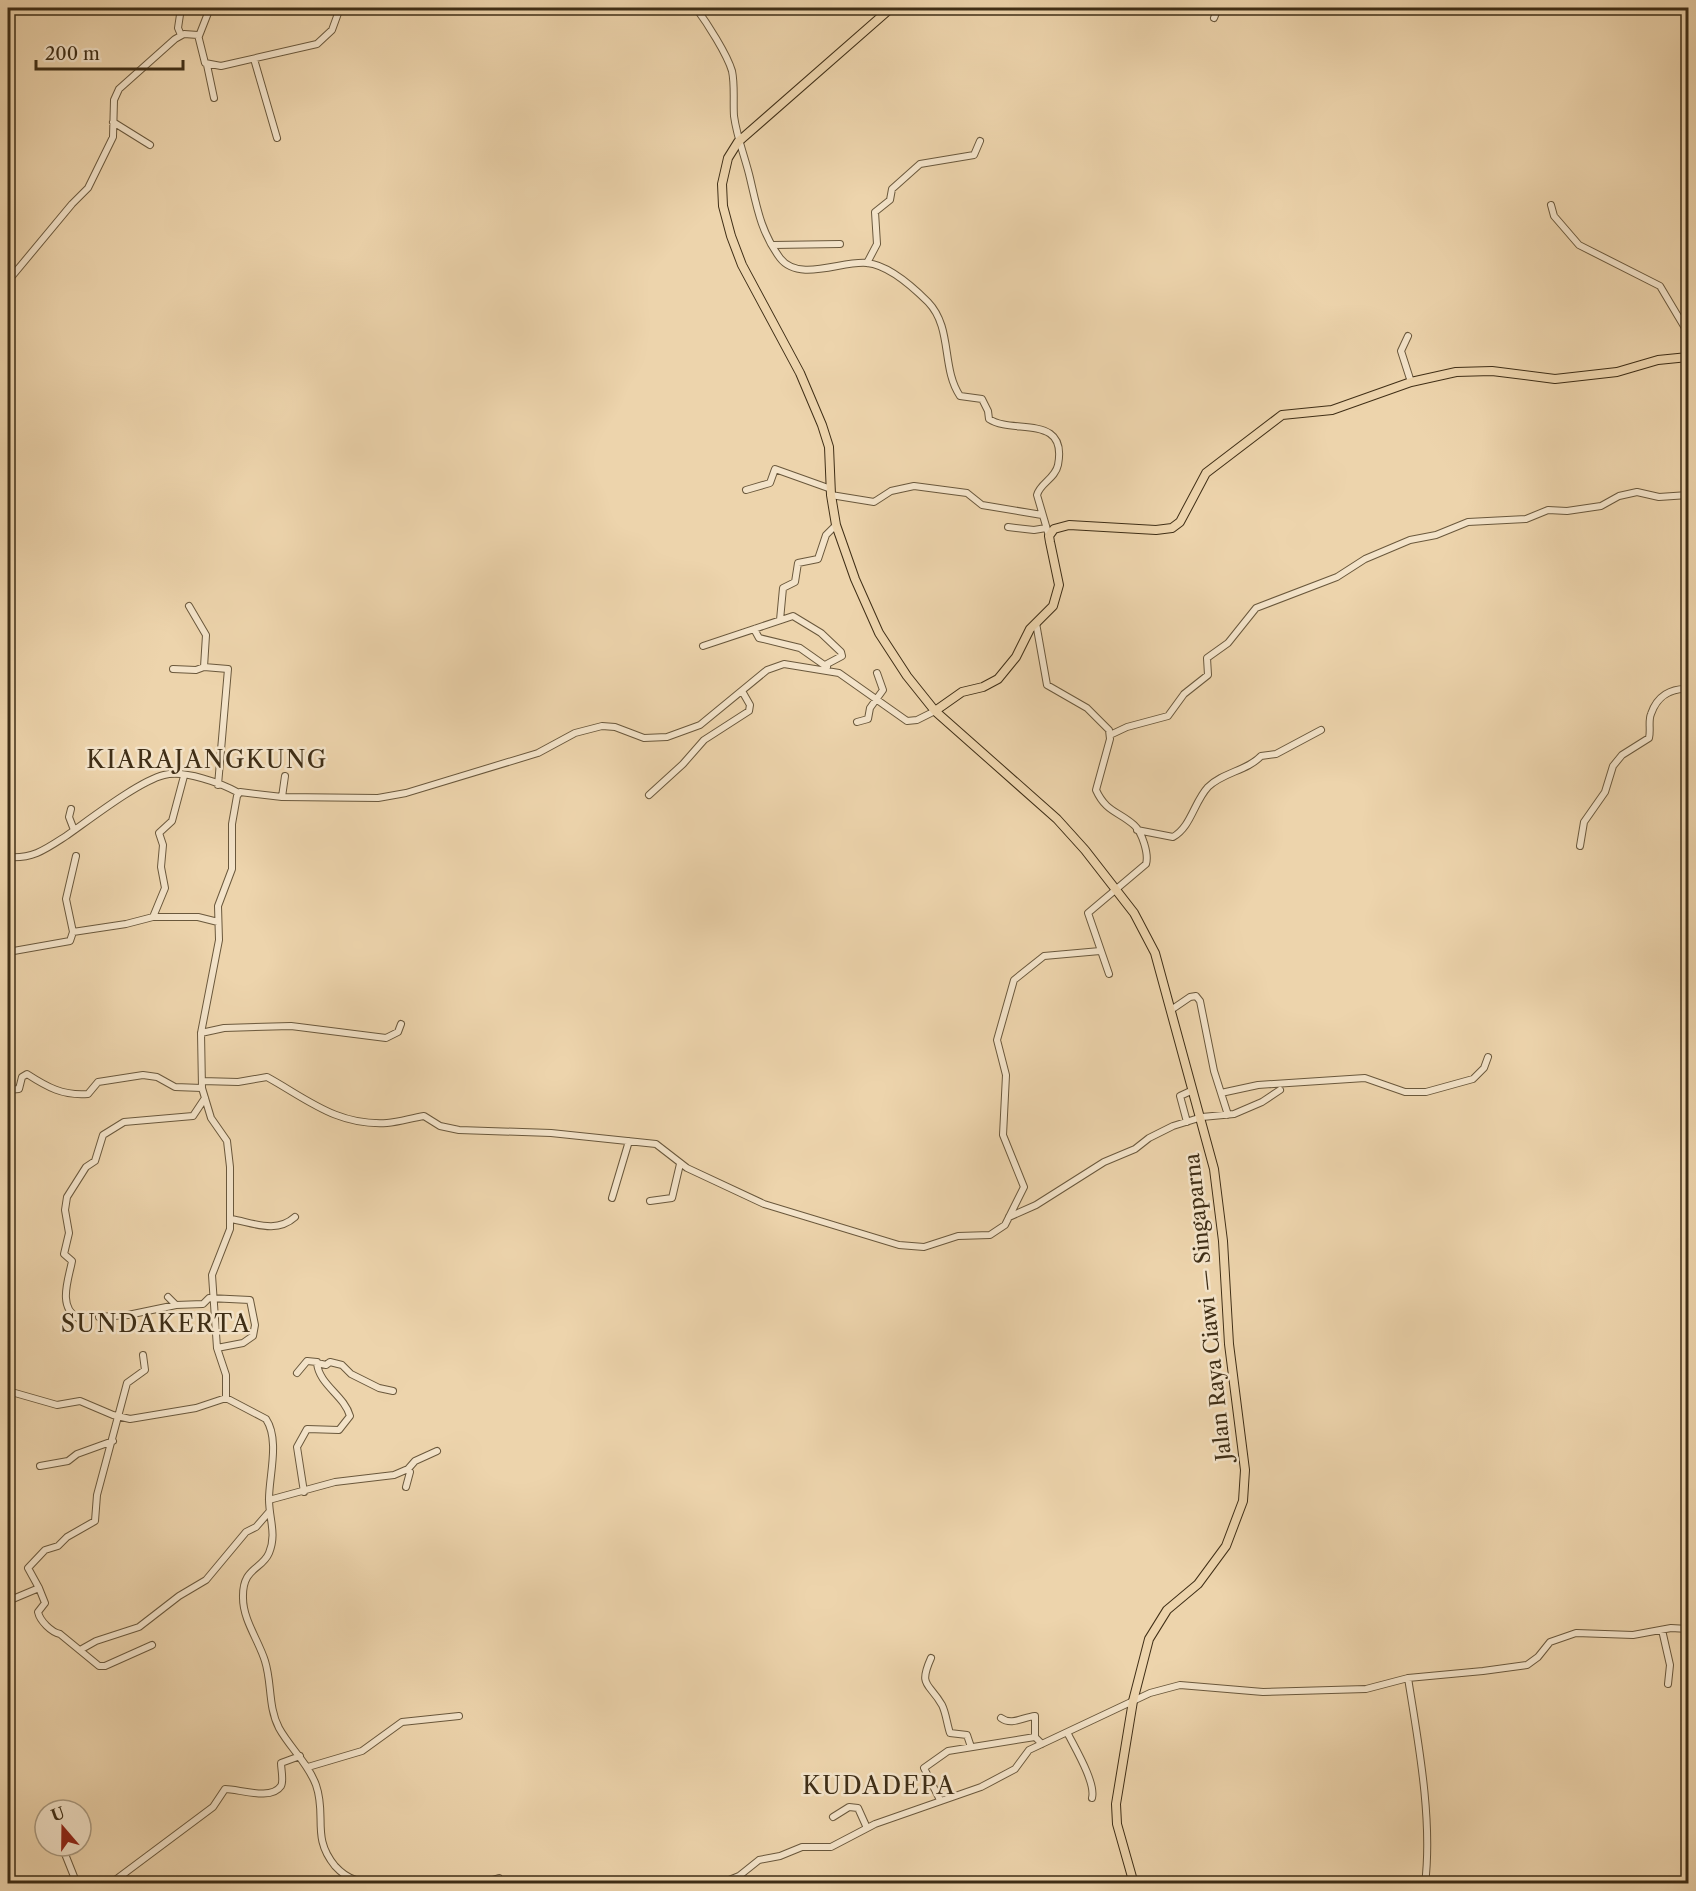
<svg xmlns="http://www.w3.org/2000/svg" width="1696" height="1891" viewBox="0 0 1696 1891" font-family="'Libre Caslon Text',serif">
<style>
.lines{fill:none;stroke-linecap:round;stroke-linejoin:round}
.minor-casing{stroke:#6a583c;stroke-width:8}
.major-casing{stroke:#3f2e16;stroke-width:10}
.minor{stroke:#f3e3c9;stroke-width:6}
.major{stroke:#edd4ac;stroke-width:8}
.labels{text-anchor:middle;stroke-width:5;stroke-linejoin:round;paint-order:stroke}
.street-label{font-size:21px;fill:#3f2e16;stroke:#f3e3c9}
.quarter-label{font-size:24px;letter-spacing:1.5px;fill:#3f2e16;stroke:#f3e3c9}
</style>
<rect width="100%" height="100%" fill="#edd4ac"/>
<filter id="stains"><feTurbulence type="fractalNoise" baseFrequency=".00333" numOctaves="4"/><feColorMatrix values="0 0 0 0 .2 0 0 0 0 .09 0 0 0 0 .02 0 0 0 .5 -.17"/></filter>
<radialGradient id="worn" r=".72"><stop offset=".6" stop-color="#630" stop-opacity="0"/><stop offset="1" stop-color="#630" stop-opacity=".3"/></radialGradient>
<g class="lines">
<defs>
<path id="minor" d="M 181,8 L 178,28 L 181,35
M 696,8 C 707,23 727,54 732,71 C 735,85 733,102 734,116 C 737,138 745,157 750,178 C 757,208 761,232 780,258 C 799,283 843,260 867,263 C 888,265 914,288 928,302 C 953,328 941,368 960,396 L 982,399 L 988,411 L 989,419 C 1013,435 1068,413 1058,465 C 1055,479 1040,483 1037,495 L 1049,536
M 1214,18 L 1218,8
M 199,36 L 210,8
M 254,59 L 277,138
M 207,65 L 214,98
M 113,122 L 150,145
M 1551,205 L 1554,216 L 1579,245 L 1660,286 L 1688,333
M 773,245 L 840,244
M 867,263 L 877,244 L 875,212 L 890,200 L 892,189 L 920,164 L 974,155 L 980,141
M 8,281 L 72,204 L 88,188 L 113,137 L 114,100 L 119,89 L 175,39 L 184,34 L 198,35 L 205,63 L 221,66 L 317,44 L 332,30 L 340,8
M 1408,336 L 1401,351 L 1411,382
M 746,490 L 770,483 L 775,469 L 831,489
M 831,495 L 874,502 L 891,491 L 914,486 L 967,493 L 982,505 L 1042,515
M 1008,527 L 1034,530 L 1046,528
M 189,606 L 206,635 L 204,667 L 228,669 L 218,785
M 780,620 L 783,588 L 795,582 L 798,563 L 818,559 L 826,535 L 836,525
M 1036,623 L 1047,685 L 1087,708 L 1109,730 L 1110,739 L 1096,790 C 1106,812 1118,811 1134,825 C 1142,832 1149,854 1146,864 L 1088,913 L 1109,974
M 754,629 L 759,638 L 800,648 L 827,667
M 703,646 L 793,616 L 821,633 L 841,652 L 842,656 L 827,664
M 173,669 L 196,670 L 204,667
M 857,722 L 868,719 L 870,708 L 883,690 L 877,673
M 1110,735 L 1127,727 L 1168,716 L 1184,694 L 1208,675 L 1207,658 L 1228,643 L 1256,608 L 1337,577 L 1365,559 L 1410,540 L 1436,535 L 1468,522 L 1526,519 L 1548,510 L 1567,511 L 1601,506 L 1619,496 L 1637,492 L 1659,497 L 1688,495
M 184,776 L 172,821 L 159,833 L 163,845 L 161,867 L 165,888 L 153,917 L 198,917 L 218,922
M 649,795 L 683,764 L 704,740 L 749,711 L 750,705 L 742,691
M 282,797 L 285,776
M 71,809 L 69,817 L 74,830
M 1137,830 L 1173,837 C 1191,827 1194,802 1208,787 C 1223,772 1247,771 1261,756 L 1276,754 L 1321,730
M 1580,846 L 1584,822 L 1605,792 L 1613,766 L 1622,755 L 1649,738 C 1651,730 1648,721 1651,714 C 1657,696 1671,688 1688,689
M 8,857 C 33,859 46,849 66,836 C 89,820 139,781 164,775 C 185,770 221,783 239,793
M 73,932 L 126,924 L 153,917
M 8,952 L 70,941 L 73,932 L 66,899 L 76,856
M 1171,1010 L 1190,997 L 1196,996 L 1200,1001 L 1214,1071 L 1228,1115
M 201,1033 L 224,1028 L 291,1026 L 386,1038 L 398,1032 L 401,1024
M 202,1081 L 238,1082 L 267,1077 C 307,1099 337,1126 387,1123 C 400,1122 411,1118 424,1116 L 440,1126 L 459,1130 L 551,1133 L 656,1144 L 687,1168 L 764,1204 L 899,1245 L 924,1247 L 958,1236 L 990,1235 L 1005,1225 L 1024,1187 L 1003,1135 L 1006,1075 L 997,1040 L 1014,980 L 1044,956 L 1100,951
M 8,1090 L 19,1089 L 22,1077 L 27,1074 C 47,1087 63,1096 88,1094 L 98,1082 L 143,1075 L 157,1077 L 175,1087 L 202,1088
M 1221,1093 L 1258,1085 L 1365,1078 L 1405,1092 L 1426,1092 L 1473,1079 L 1484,1068 L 1488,1057
M 1187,1122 L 1180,1096 L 1193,1090
M 612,1198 L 629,1141
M 650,1201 L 672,1198 L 680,1164
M 1009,1217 L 1036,1205 L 1104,1162 L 1135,1149 L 1149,1138 L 1173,1126 L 1202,1117 L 1234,1114 L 1262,1102 L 1280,1090
M 231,1219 C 254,1223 276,1234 295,1217
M 168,1297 L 176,1305 L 203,1304 L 209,1298 L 250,1300 L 255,1325 L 253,1336 L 243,1343 L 217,1348
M 99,1317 L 128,1315 L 176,1305
M 78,1318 C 57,1307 69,1278 72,1261 L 64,1254 L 69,1233 L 65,1210 L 67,1197 L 86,1167 L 95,1161 L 103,1135 L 124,1122 L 193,1116 L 205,1098
M 297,1373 L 307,1361 L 317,1362
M 8,1391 L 57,1405 L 80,1401 L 113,1415 L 130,1419 L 196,1408 L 226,1398
M 40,1466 L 68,1461 L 77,1454 L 113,1441
M 408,1469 L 415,1461 L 437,1451
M 304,1492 L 297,1447 L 307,1429 L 339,1430 L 350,1416 C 344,1395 319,1385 317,1363 L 326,1365 L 330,1362 L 342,1365 L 351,1374 L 379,1388 L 393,1391
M 269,1500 L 335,1482 L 394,1475 L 408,1469 L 410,1472 L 406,1487
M 39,1588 L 45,1603 L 38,1612 C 40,1621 51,1632 60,1634 L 99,1666 L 105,1666 L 152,1645
M 8,1601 L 39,1588 L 28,1568 L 45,1550 L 58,1546 L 67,1537 L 95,1521 L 97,1495 L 127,1383 L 145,1370 L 143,1355
M 1662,1630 L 1670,1665 L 1668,1684
M 80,1650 L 96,1641 L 139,1627 L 179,1596 L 206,1580 L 246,1532 L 256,1527 L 269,1512
M 931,1658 C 918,1687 929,1682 942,1705 C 946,1713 947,1724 950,1733 L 967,1735 L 971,1747
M 1408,1678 C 1418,1741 1433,1820 1425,1884
M 1001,1718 C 1012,1726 1023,1717 1035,1716 L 1035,1737
M 1068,1734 C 1075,1748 1096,1783 1092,1798
M 308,1767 L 362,1751 L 402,1722 L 459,1716
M 940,1800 L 924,1768 L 948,1751 L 1035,1737 L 1042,1744
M 833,1817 L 849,1807 L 858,1808 L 867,1828
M 65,1854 L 77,1884
M 110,1884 L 213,1807 L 225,1789 C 239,1789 271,1801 281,1786 C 284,1781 281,1769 281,1763 L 300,1756
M 393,1884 C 369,1881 353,1886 335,1866 C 311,1837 327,1816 316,1785 C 308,1763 290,1748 279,1728 C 268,1707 272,1683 265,1661 C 259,1641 243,1620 243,1598 C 242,1567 262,1570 269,1553 C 277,1534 269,1519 269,1499 C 269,1476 280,1440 266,1419 L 226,1398 L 226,1375 L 217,1348 L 212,1275 L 230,1229 L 230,1167 L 227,1141 L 211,1118 L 202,1088 L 201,1033 L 219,940 L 218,906 L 232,869 L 232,824 L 237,796 L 240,792 L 282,797 L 378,798 L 406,793 L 538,753 L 575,733 L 602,726 L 615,727 L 644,738 L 667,737 L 700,725 L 767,670 L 784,664 L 839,673 L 907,721 L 917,720 L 935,711
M 479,1884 L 499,1878
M 719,1884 L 739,1876 L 759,1860 L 780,1856 L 802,1847 L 831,1847 L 875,1824 L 981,1787 L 1015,1769 L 1029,1750 L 1150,1693 L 1180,1685 L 1263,1692 L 1366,1689 L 1408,1678 L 1483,1671 L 1527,1665 L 1538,1657 L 1550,1642 L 1576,1633 L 1633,1635 L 1671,1628 L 1688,1629"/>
<path id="major" d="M 891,8 L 738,142 L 728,158 L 722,184 L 723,206 L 731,236 L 742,265 L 800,373 L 822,425 L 829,447 L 831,495 L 836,525 L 855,579 L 879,633 L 907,676 L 935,711 L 1057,819 L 1085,850 L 1134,913 L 1155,953 L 1214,1169 L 1223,1241 L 1229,1344 L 1245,1470 L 1243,1501 L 1226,1546 L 1198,1584 L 1167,1610 L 1149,1639 L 1133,1701 L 1116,1804 L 1117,1824 L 1134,1884
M 935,711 L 962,692 L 983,687 L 998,679 L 1016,657 L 1030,629 L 1053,606 L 1059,585 L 1050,542 L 1049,536 L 1054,529 L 1069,525 L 1156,530 L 1172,528 L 1180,522 L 1206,473 L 1282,415 L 1332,410 L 1411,382 L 1456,372 L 1492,371 L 1555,379 L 1617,372 L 1658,360 L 1688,357"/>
</defs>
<use href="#minor" class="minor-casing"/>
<use href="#major" class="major-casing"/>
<use href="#minor" class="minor"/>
<use href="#major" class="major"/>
</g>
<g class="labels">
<g class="street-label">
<text transform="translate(1208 1307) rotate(-96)" y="7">Jalan Raya Ciawi — Singaparna</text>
</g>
<g class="quarter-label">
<text x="207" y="768">KIARAJANGKUNG</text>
<text x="156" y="1332">SUNDAKERTA</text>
<text x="879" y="1794">KUDADEPA</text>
</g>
</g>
<rect width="1696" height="1891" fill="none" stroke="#edd4ac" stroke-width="30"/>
<rect x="9" y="9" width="1678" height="1873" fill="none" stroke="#3f2e16" stroke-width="3"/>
<rect x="15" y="15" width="1666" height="1861" fill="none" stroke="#3f2e16" stroke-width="1.5"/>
<g transform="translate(63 1828) rotate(340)"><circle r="28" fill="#f3e3c9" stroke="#ab9b81" stroke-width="1.5"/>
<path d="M0-4.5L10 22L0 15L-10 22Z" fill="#8f2418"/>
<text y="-9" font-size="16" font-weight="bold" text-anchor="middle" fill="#3f2e16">U</text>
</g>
<path d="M36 60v9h147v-9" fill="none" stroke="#3f2e16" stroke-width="3"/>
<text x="45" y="60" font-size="18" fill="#3f2e16" stroke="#f3e3c9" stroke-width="4.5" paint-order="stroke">200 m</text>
<rect width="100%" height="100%" filter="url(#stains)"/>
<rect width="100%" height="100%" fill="url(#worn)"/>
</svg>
